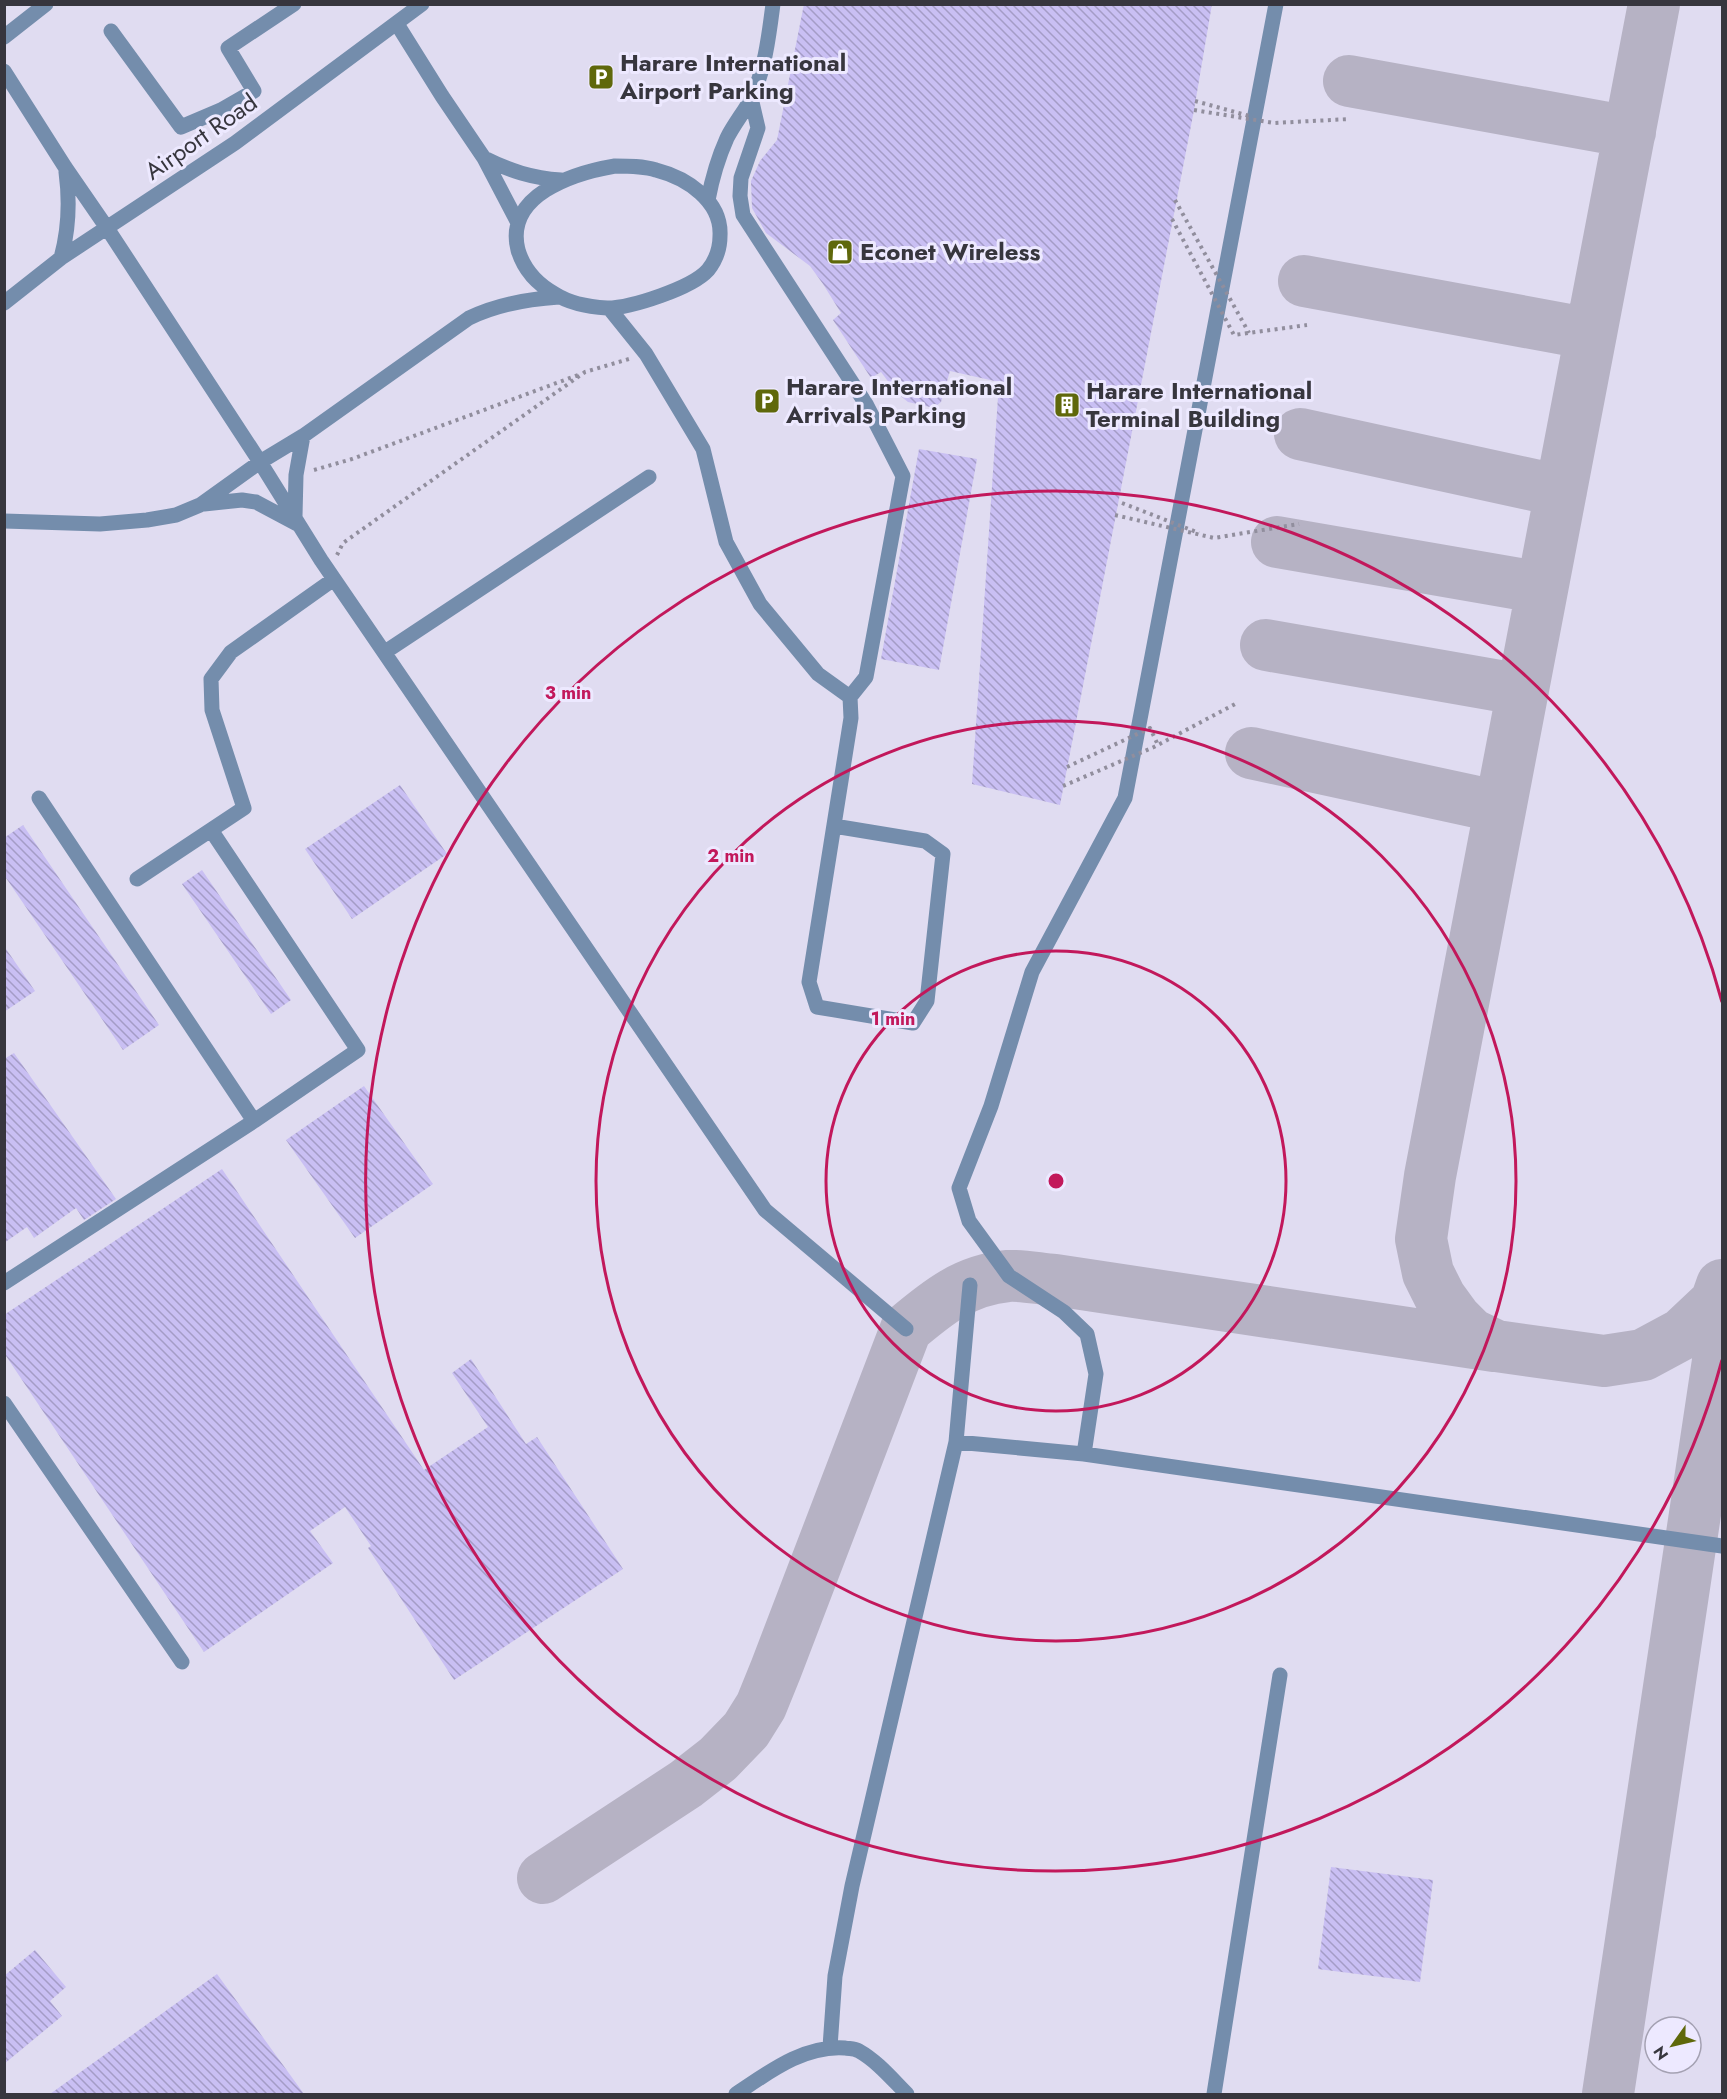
<svg xmlns="http://www.w3.org/2000/svg" width="1727" height="2099" viewBox="0 0 1727 2099" font-family="Jost,sans-serif">
<style>
.lines{fill:none;stroke-linecap:round;stroke-linejoin:round}
.taxiway{stroke:#b6b2c4;stroke-width:52}
.building{fill:url(#building-back-hatch)}
.path{stroke:#918e9d;stroke-width:4;stroke-dasharray:3 4.5;stroke-linecap:butt}
.minor{stroke:#748dac;stroke-width:15}
.path-bridge{stroke:#918e9d;stroke-width:4;stroke-dasharray:3 4.5;stroke-linecap:butt}
.ring{fill:none;stroke:#c2185b;stroke-width:3}
.labels{text-anchor:middle;stroke-width:6;stroke-linejoin:round;paint-order:stroke}
.poi-label{font-size:24px;font-weight:bold;fill:#37363e;stroke:#ede9ff;text-anchor:start}
.street-label{font-size:24px;fill:#37363e;stroke:#ede9ff}
.centre{fill:#c2185b;stroke:#ede9ff;stroke-width:3}
.ring-label{font-size:18px;text-anchor:middle;font-weight:bold;fill:#c2185b;stroke:#ede9ff;stroke-width:6;stroke-linejoin:round;paint-order:stroke}
</style>
<defs>
<pattern id="building-back-hatch" width="6" height="6" patternUnits="userSpaceOnUse" patternTransform="scale(1.5)"><rect width="6" height="6" fill="#c9bff3"/><path d="M-1 5l2 2M0 0l6 6M5-1l2 2" fill="none" stroke="#a49cc6"/></pattern>
</defs>
<rect width="100%" height="100%" fill="#e0dcf1"/>
<g class="lines">
<path class="taxiway" d="M 1654,4 L 1430,1176 L 1421,1239 L 1428,1273 L 1440,1297 L 1456,1319 L 1471,1334 L 1496,1346 L 1604,1361 L 1643,1355 L 1682,1334 L 1716,1302 L 1722,1285
M 1349,81 L 1630,132
M 1304,281 L 1591,334
M 1300,434 L 1561,491
M 1277,542 L 1542,588
M 1266,645 L 1523,690
M 1251,753 L 1500,807
M 543,1878 L 686,1784 L 718,1759 L 746,1730 L 761,1706 L 776,1669 L 906,1329 C 938,1302 965,1280 1008,1276 C 1023,1275 1040,1279 1055,1280 L 1494,1346
M 1608,2094 L 1722,1334"/>
</g>
<path class="building" d="M 804,4 L 1212,4 L 1194,110 L 1060,805 L 972,784 L 999,382 L 950,371 L 941,402 L 935,407 L 930,407 L 908,402 L 896,392 L 881,372 L 871,378 L 833,320 L 841,313 L 823,284 L 810,266 L 766,233 L 752,208 L 751,181 L 760,161 L 777,140 Z
M 919,449 L 977,459 L 939,670 L 881,659 Z
M 400,785 L 447,854 L 352,919 L 305,849 Z
M 23,825 L 159,1025 L 123,1050 L 4,875 L 4,838 Z
M 202,870 L 291,1000 L 271,1014 L 182,884 Z
M 4,946 L 35,991 L 4,1012 Z
M 14,1053 L 116,1199 L 84,1220 L 76,1208 L 34,1238 L 27,1227 L 4,1243 L 4,1059 Z
M 364,1086 L 433,1184 L 355,1238 L 286,1140 Z
M 222,1169 L 424,1470 L 488,1427 L 452,1373 L 471,1359 L 526,1444 L 537,1437 L 623,1569 L 454,1680 L 368,1548 L 371,1546 L 345,1507 L 310,1531 L 333,1563 L 204,1652 L 4,1353 L 4,1315 Z
M 1331,1867 L 1433,1880 L 1420,1982 L 1318,1969 Z
M 35,1950 L 66,1987 L 50,2001 L 62,2016 L 4,2064 L 4,1976 Z
M 217,1974 L 304,2094 L 50,2094 Z"/>
<g class="lines">
<path class="path" d="M 314,470 L 352,459 L 578,375
M 337,555 L 343,543 L 585,372 L 629,359"/>
<path class="minor" d="M 397,24 L 442,96 L 484,158 L 517,221
M 111,31 L 181,127 L 221,110 L 254,91 L 228,48 L 294,4
M 4,37 L 46,4
M 4,71 L 65,167 L 107,228 L 260,462 L 321,560 L 765,1210 L 906,1329
M 751,98 L 758,128 L 741,178 L 740,196 L 743,215 L 866,404 L 903,476 L 866,677 L 850,697
M 484,158 C 510,171 532,178 561,180
M 615,166 C 629,166 643,166 656,170 C 687,178 722,201 720,236 C 720,248 716,260 708,270 C 692,288 631,308 607,308 C 591,307 569,303 555,294 C 537,284 524,270 518,250 C 504,195 574,173 615,166 Z
M 708,200 C 712,179 718,158 727,138 C 734,124 744,112 751,99 C 765,70 769,35 773,4
M 61,258 C 69,229 70,202 66,172
M 4,303 L 61,258 L 235,143 L 422,4
M 609,308 L 646,354 L 703,449 L 726,542 L 760,604 L 818,674 L 850,697 L 851,718 L 809,982 L 817,1007 L 913,1023 L 927,1001 L 943,854 L 925,841 L 834,826
M 204,504 L 242,500 L 256,502 L 297,524
M 295,516 L 296,475 L 303,436
M 4,521 L 100,524 L 147,520 L 176,515 L 200,505 L 260,462 L 303,436 L 469,318 C 498,304 527,299 559,297
M 385,652 L 649,477
M 39,798 L 254,1121
M 137,879 L 244,808 L 212,710 L 211,679 L 231,652 L 334,579
M 4,1283 L 254,1121 L 358,1050 L 211,830
M 4,1403 L 182,1662
M 956,1442 L 1084,1454 L 1722,1546
M 1084,1454 L 1096,1374 L 1087,1334 L 1064,1312 L 1009,1276 L 969,1221 L 959,1188 L 991,1106 L 1032,972 L 1125,798 L 1276,4
M 830,2047 L 835,1976 L 852,1886 L 956,1442 L 970,1285
M 736,2094 C 769,2072 804,2045 845,2048 C 850,2049 854,2048 859,2051 C 877,2061 892,2079 907,2094
M 1214,2094 L 1280,1675"/>
<path class="path-bridge" d="M 1195,101 L 1253,117
M 1194,110 L 1274,123 L 1350,119
M 1175,200 L 1249,333
M 1172,219 L 1234,335 L 1307,325
M 1122,503 L 1199,533
M 1115,515 L 1214,538 L 1299,524
M 1067,767 L 1150,728 L 1158,745
M 1063,786 L 1154,747 L 1237,703"/>
</g>
<g class="ring">
<circle cx="1056" cy="1181" r="230"/>
<circle cx="1056" cy="1181" r="460"/>
<path d="M1722 1360A690 690 0 1 1 1722 1002"/>
</g>
<defs>
<symbol id="parking-square" viewBox="-11 -11 22 22"><rect x="-9" y="-9" width="18" height="18" rx="4" fill="#5f680b" stroke="#ede9ff"/><path d="M-3.5-5.5H1a3.5 3.5 0 0 1 0 7H-1V5.5H-3.5ZM-1-3.4V-.6H.8a1.4 1.4 0 0 0 0-2.8Z" fill="#fff"/></symbol>
<symbol id="shop-square" viewBox="-11 -11 22 22"><rect x="-9" y="-9" width="18" height="18" rx="4" fill="#5f680b" stroke="#ede9ff"/><path d="M-5-2.5h2.3a2.7 3.5 0 0 1 5.4 0H5L5.5 6h-11ZM-1.5-2.5h3a1.5 2.3 0 0 0-3 0Z" fill="#fff"/></symbol>
<symbol id="building-square" viewBox="-11 -11 22 22"><rect x="-9" y="-9" width="18" height="18" rx="4" fill="#5f680b" stroke="#ede9ff"/><path d="M-4-6H4V6H1V3H-1V6H-4ZM-2.5-4.3h1.7v1.8h-1.7ZM.8-4.3h1.7v1.8H.8ZM-2.5-1h1.7V.8h-1.7ZM.8-1h1.7V.8H.8Z" fill="#fff"/></symbol>
</defs>
<g fill-rule="evenodd">
<use href="#parking-square" x="586" y="62" width="30" height="30"/>
<use href="#shop-square" x="825" y="237" width="30" height="30"/>
<use href="#parking-square" x="752" y="386" width="30" height="30"/>
<use href="#building-square" x="1052" y="390" width="30" height="30"/>
</g>
<g class="labels">
<g class="poi-label">
<text x="620" y="71">Harare International<tspan x="620" dy="28">Airport Parking</tspan></text>
<text x="860" y="260">Econet Wireless</text>
<text x="786" y="395">Harare International<tspan x="786" dy="28">Arrivals Parking</tspan></text>
<text x="1086" y="399">Harare International<tspan x="1086" dy="28">Terminal Building</tspan></text>
</g>
<g class="street-label">
<text transform="translate(201 137) rotate(-35)" y="8">Airport Road</text>
</g>
</g>
<circle cx="1056" cy="1181" r="9" class="centre"/>
<g class="ring-label">
<text x="568" y="699">3 min</text>
<text x="731" y="862">2 min</text>
<text x="893" y="1025">1 min</text>
</g>
<rect width="1727" height="2099" fill="none" stroke="#37363e" stroke-width="12"/>
<g transform="translate(1673 2045) rotate(236)"><circle r="28" fill="#ede9ff" stroke="#a4a1b2" stroke-width="1.5"/>
<path d="M0-4.5L10 22L0 15L-10 22Z" fill="#5f680b"/>
<text y="-9" font-size="16" font-weight="bold" text-anchor="middle" fill="#37363e">N</text>
</g>
</svg>
